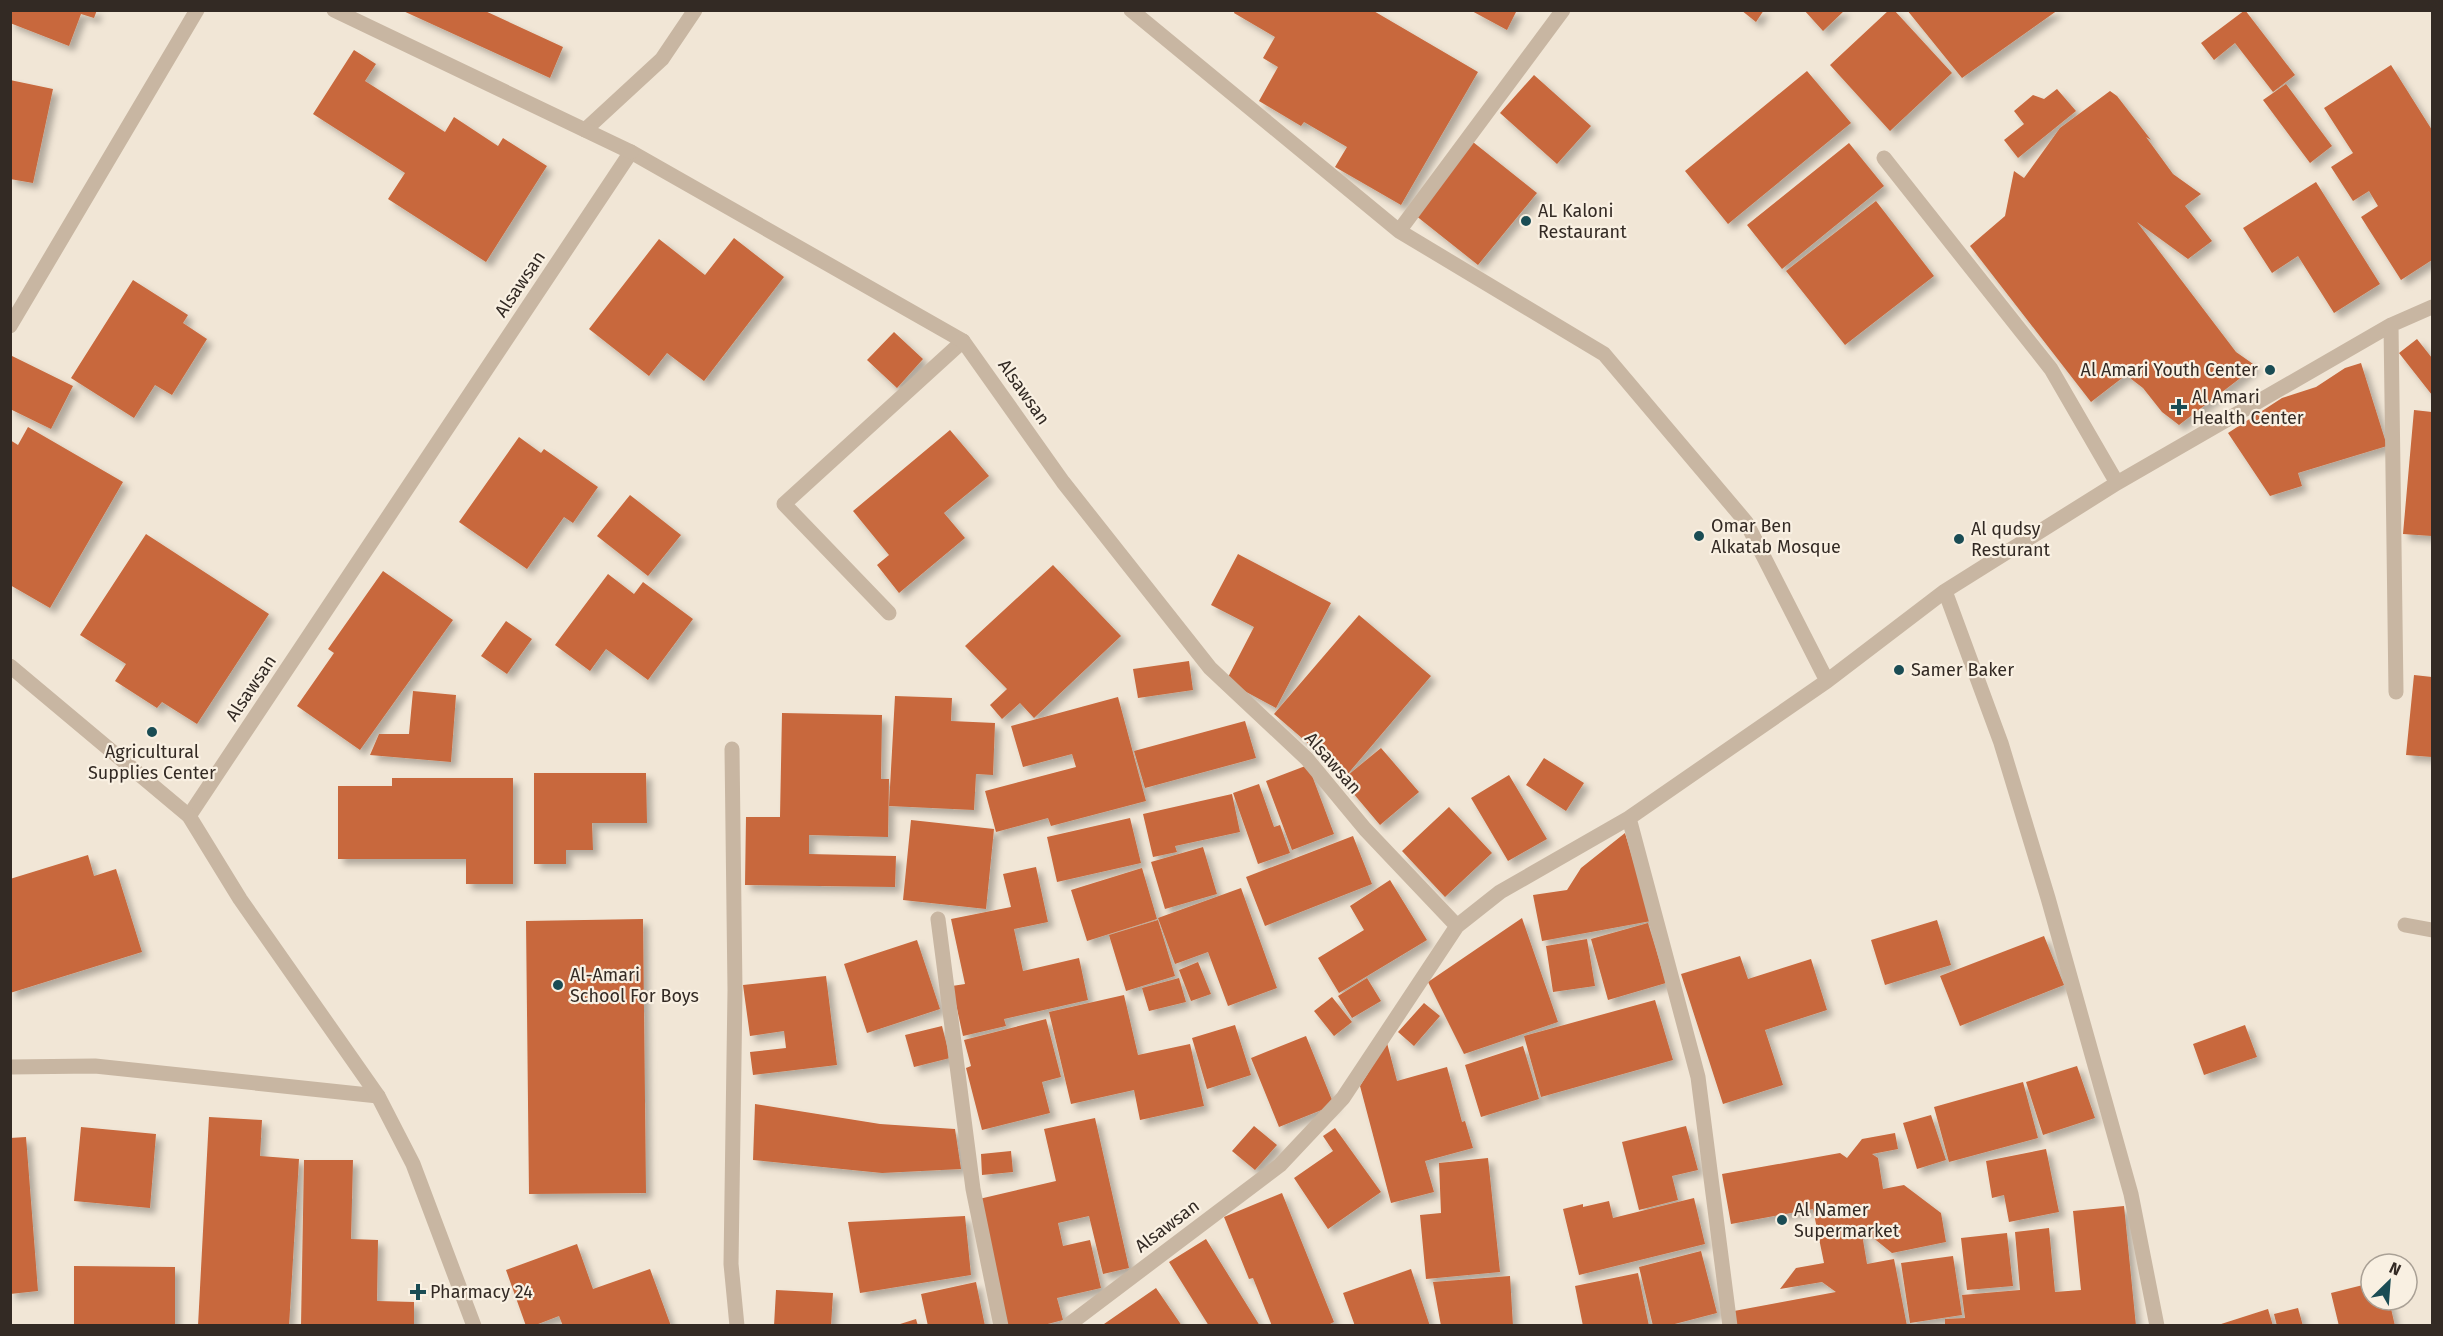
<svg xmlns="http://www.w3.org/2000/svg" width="2443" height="1336" viewBox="0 0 2443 1336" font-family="'Fira Sans',sans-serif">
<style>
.building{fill:#c8683c;filter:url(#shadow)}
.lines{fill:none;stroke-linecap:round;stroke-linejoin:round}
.service{stroke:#c8b6a2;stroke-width:15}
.minor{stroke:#c8b6a2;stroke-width:15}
.tertiary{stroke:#c8b6a2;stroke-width:15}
.poi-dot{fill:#1a4c54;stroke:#f9f0e2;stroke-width:2}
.labels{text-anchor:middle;stroke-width:4.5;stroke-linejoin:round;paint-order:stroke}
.poi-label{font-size:18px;fill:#332a24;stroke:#f9f0e2;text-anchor:start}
.street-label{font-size:18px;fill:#332a24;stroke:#f9f0e2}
</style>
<defs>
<filter id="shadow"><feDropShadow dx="5.5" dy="5.5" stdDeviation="3" flood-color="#0004"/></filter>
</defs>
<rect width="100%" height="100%" fill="#f1e6d6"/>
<path class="building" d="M 10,10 L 97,10 L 94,18 L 81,14 L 69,46 L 10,23 Z
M 401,10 L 483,10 L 563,47 L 550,78 Z
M 1235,10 L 1372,10 L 1478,72 L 1401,205 L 1335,167 L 1347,147 L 1304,122 L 1301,126 L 1259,101 L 1278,67 L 1263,58 L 1275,37 L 1234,13 Z
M 1470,10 L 1517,10 L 1507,30 Z
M 1741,10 L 1764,10 L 1756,22 Z
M 1804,10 L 1845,10 L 1823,31 Z
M 1889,10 L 1894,10 L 1952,73 L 1890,131 L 1830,65 Z
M 1907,10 L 2058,10 L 1962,78 Z
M 2245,10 L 2295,75 L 2273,92 L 2235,43 L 2214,60 L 2201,43 Z
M 354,50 L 376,64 L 365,81 L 445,132 L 454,117 L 498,146 L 503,138 L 547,166 L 486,262 L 388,199 L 405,173 L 313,114 Z
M 2391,65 L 2432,130 L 2432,260 L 2401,280 L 2361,217 L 2378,206 L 2369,191 L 2353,201 L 2331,167 L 2353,153 L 2324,108 Z
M 1807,71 L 1851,123 L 1728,224 L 1685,171 Z
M 1534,75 L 1591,126 L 1557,164 L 1500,113 Z
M 10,80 L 53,89 L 33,183 L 10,179 Z
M 2286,84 L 2332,146 L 2310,163 L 2263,100 Z
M 2057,89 L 2076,111 L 2018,158 L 2004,140 L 2024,124 L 2014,111 L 2033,95 L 2044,99 Z
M 2110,91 L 2117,96 L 2151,140 L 2146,137 L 2173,174 L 2201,194 L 2185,206 L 2212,241 L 2188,259 L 2137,222 L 2236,352 L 2256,366 L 2179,425 L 2162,412 L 2143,388 L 2126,375 L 2091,402 L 1970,246 L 2005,216 L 2014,171 L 2024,178 L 2060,128 Z
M 1473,142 L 1537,193 L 1478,265 L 1415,215 Z
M 1849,143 L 1884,186 L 1782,269 L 1747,225 Z
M 2316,182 L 2380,284 L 2334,313 L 2298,256 L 2272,273 L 2243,228 Z
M 1876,201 L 1934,276 L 1845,345 L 1786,271 Z
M 734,238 L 784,277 L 704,381 L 667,353 L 649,376 L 589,329 L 659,239 L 705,275 Z
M 133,280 L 188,315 L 183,323 L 207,339 L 172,395 L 155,385 L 134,418 L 71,378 Z
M 894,332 L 923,359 L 897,388 L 867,360 Z
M 2417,339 L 2432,358 L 2432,395 L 2399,353 Z
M 10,355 L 73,386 L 51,429 L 10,409 Z
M 2361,363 L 2387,446 L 2298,473 L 2302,486 L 2270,496 L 2228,433 L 2282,398 L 2316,387 L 2345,368 Z
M 2414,410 L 2432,412 L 2432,536 L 2403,534 Z
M 28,427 L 123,482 L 50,608 L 10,585 L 10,440 L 18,445 Z
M 950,430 L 989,476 L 944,513 L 965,538 L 899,593 L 877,565 L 889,555 L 853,511 Z
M 519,437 L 541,453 L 544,449 L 598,487 L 573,523 L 564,517 L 527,569 L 459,522 Z
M 630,495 L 681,535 L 648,576 L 597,536 Z
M 146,534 L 269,614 L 197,724 L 162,702 L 157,708 L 115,681 L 126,664 L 80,635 Z
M 1238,554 L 1331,603 L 1276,708 L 1226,681 L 1254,627 L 1211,605 Z
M 1053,565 L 1121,636 L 1034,718 L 1020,703 L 1002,719 L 990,705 L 1007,689 L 965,646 Z
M 383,571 L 453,620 L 360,750 L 297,706 L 334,653 L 328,649 Z
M 608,574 L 634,594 L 643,582 L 693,619 L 648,680 L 606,649 L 590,671 L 555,645 Z
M 1359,615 L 1431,676 L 1346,776 L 1274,714 Z
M 506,621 L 532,639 L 507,674 L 481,656 Z
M 1189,661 L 1193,690 L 1138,698 L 1133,669 Z
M 2414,675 L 2432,677 L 2432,757 L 2406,755 Z
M 413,691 L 456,695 L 451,762 L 370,755 L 379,734 L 409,734 Z
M 895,696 L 952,698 L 951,721 L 995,723 L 993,775 L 976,774 L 974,810 L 889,806 Z
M 1118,697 L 1146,801 L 1051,826 L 1048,818 L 996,832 L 985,791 L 1076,767 L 1072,754 L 1023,767 L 1011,726 Z
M 782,713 L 882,715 L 881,779 L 889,779 L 888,837 L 809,835 L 809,854 L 896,856 L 895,887 L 745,885 L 746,817 L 780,817 Z
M 1245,721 L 1256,758 L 1145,788 L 1134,751 Z
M 1381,748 L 1419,792 L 1380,825 L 1342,780 Z
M 1544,758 L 1584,783 L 1566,811 L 1526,785 Z
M 1308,765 L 1334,834 L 1292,850 L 1266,781 Z
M 534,773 L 646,773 L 647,823 L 592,823 L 593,850 L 566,850 L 566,864 L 534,864 Z
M 1509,775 L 1547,839 L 1508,861 L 1471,798 Z
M 392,778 L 513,778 L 513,884 L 466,884 L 466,859 L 338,859 L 338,786 L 392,786 Z
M 1259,784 L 1274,827 L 1280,825 L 1290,853 L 1258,864 L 1233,793 Z
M 1232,794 L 1240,832 L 1175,846 L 1177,852 L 1153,857 L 1143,814 Z
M 1449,807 L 1492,853 L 1445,897 L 1402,851 Z
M 1130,818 L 1141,863 L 1057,882 L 1047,837 Z
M 911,820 L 994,829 L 986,909 L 903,900 Z
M 1625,833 L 1651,921 L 1542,941 L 1533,895 L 1567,890 L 1581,868 Z
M 1353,836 L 1372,884 L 1265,926 L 1246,877 Z
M 1203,847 L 1217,894 L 1165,909 L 1151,862 Z
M 88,855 L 94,876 L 116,869 L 142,952 L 10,993 L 10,879 Z
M 1036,867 L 1048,922 L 1014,929 L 1023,971 L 1079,958 L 1088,1000 L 1004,1019 L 1006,1026 L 963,1036 L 952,986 L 965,984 L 951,919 L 1011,907 L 1003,874 Z
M 1142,868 L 1157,919 L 1087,941 L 1071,890 Z
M 1390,880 L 1427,940 L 1339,993 L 1318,958 L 1364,930 L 1350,906 Z
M 1241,888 L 1277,988 L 1228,1006 L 1208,952 L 1175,964 L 1158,918 Z
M 1522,918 L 1558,1022 L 1464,1054 L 1428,982 Z
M 643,919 L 646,1193 L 529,1194 L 526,921 Z
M 1158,920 L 1175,976 L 1126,991 L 1109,935 Z
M 1937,920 L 1951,965 L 1885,985 L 1871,940 Z
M 1648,923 L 1666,983 L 1608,1000 L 1591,939 Z
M 2044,936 L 2064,985 L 1960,1026 L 1940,976 Z
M 1587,939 L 1595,986 L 1553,992 L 1546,946 Z
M 917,940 L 940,1009 L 867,1033 L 844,964 Z
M 1740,956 L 1748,979 L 1811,959 L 1827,1010 L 1765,1030 L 1783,1085 L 1723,1104 L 1681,974 Z
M 1198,962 L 1211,994 L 1191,1001 L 1179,970 Z
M 826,976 L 837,1065 L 753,1075 L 750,1052 L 786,1048 L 784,1031 L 750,1036 L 743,985 Z
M 1179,978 L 1186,1002 L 1149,1011 L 1142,988 Z
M 1367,978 L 1381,1001 L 1352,1018 L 1338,996 Z
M 1124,995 L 1138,1055 L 1190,1044 L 1204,1106 L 1140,1120 L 1134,1090 L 1071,1104 L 1049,1012 Z
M 1332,997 L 1352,1022 L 1334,1036 L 1314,1011 Z
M 1655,1000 L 1673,1060 L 1541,1097 L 1524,1036 Z
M 1424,1003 L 1440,1016 L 1414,1046 L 1398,1032 Z
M 1046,1019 L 1061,1077 L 1042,1082 L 1050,1113 L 982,1130 L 966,1068 L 971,1066 L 964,1040 Z
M 1235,1025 L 1251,1075 L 1207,1089 L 1192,1038 Z
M 2245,1025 L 2257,1057 L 2204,1075 L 2193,1044 Z
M 942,1026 L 950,1058 L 914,1067 L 905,1035 Z
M 1306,1036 L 1334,1105 L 1279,1127 L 1251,1058 Z
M 1387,1043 L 1397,1081 L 1447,1067 L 1462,1122 L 1465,1121 L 1473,1148 L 1425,1161 L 1434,1192 L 1391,1203 L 1360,1086 Z
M 1523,1046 L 1539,1099 L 1481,1117 L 1465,1065 Z
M 2077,1066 L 2095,1118 L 2043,1135 L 2026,1082 Z
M 2023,1082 L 2038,1138 L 1949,1162 L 1934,1107 Z
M 755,1104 L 880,1124 L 955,1129 L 961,1169 L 882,1173 L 753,1160 Z
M 1931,1115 L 1946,1160 L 1917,1169 L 1903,1123 Z
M 209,1117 L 262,1120 L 260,1156 L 299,1159 L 289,1326 L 198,1326 Z
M 1095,1118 L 1129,1268 L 1103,1274 L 1089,1216 L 1058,1223 L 1063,1246 L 1090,1240 L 1101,1288 L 1057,1298 L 1063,1320 L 1040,1326 L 1008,1326 L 979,1199 L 1056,1181 L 1044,1129 Z
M 1254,1126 L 1277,1145 L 1255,1170 L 1232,1151 Z
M 1686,1126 L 1698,1170 L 1672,1176 L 1678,1200 L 1639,1210 L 1622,1142 Z
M 81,1127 L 156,1134 L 150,1208 L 74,1201 Z
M 1335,1128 L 1381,1192 L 1328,1229 L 1294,1178 L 1333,1151 L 1323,1136 Z
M 1895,1133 L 1898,1149 L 1872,1154 L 1878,1158 L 1883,1189 L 1904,1185 L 1941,1213 L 1946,1242 L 1892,1253 L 1861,1228 L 1867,1264 L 1894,1259 L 1907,1326 L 1736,1326 L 1734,1311 L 1836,1292 L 1822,1282 L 1780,1289 L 1796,1268 L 1824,1263 L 1813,1209 L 1731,1224 L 1722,1174 L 1840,1153 L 1847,1158 L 1862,1139 Z
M 26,1137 L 38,1291 L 10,1294 L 10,1138 Z
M 2046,1149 L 2059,1212 L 2009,1222 L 2004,1195 L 1992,1198 L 1986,1161 Z
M 1011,1151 L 1013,1172 L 982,1175 L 981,1154 Z
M 1488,1158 L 1500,1272 L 1426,1279 L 1420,1215 L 1441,1213 L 1439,1163 Z
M 304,1160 L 353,1160 L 351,1239 L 378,1240 L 377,1301 L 414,1302 L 414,1326 L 301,1326 Z
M 1282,1193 L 1334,1322 L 1326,1326 L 1272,1326 L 1253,1278 L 1249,1279 L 1224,1217 Z
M 1694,1198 L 1705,1244 L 1579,1275 L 1563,1209 L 1583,1204 L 1583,1207 L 1609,1201 L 1613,1218 Z
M 2124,1206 L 2136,1326 L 1945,1326 L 1945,1319 L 1965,1318 L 1962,1295 L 2020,1290 L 2015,1232 L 2049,1228 L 2055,1292 L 2081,1290 L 2073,1211 Z
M 965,1216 L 971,1275 L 860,1293 L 848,1222 Z
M 2007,1233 L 2013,1286 L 1967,1290 L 1961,1238 Z
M 1206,1239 L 1260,1326 L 1209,1326 L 1169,1262 Z
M 577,1244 L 593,1289 L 650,1269 L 671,1326 L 563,1326 L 559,1316 L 533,1326 L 526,1326 L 506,1270 Z
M 1701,1251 L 1717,1313 L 1667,1326 L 1653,1326 L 1639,1267 Z
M 1953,1256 L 1962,1315 L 1910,1323 L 1901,1263 Z
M 74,1266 L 175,1267 L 175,1326 L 74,1326 Z
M 1411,1269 L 1430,1326 L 1355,1326 L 1343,1293 Z
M 1638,1273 L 1649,1326 L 1583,1326 L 1575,1286 Z
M 1510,1276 L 1513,1326 L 1441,1326 L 1433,1282 Z
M 976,1282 L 985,1326 L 928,1326 L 921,1294 Z
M 2371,1283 L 2371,1300 L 2389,1300 L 2395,1326 L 2339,1326 L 2331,1293 Z
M 1156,1288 L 1182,1326 L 1105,1326 L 1104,1324 Z
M 776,1290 L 833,1293 L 831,1326 L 774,1326 Z
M 2298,1308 L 2303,1326 L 2277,1326 L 2274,1314 Z
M 2268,1309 L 2273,1326 L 2218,1326 L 2218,1325 Z
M 916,1319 L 918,1326 L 897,1326 L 897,1325 Z"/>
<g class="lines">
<path class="service" d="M 889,613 L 784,504 L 963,341
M 938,919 L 973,1189 L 1001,1326
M 2405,925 L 2432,930"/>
<path class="minor" d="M 1131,10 L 1399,231 L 1563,10
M 585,130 L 662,59 L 695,10
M 1884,158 L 2051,369 L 2117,483
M 1399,231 L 1604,354 L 1746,522 L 1827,681
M 2391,325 L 2396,692
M 1945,591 L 2001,743 L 2048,898 L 2131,1194 L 2157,1326
M 732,749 L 735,990 L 731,1264 L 737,1326
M 189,816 L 631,152 L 963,341 L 1063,482 L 1210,668 L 1307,759 L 1365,829 L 1457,926 L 1343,1098 L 1280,1165 L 1067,1326
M 1629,818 L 1827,681 L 1945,591 L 2117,483 L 2391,325 L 2432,307
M 1457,926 L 1500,892 L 1629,818 L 1698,1077 L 1730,1326
M 10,1067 L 95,1066 L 378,1096"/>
<path class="tertiary" d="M 334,10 L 631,152
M 10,326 L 197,10
M 10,666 L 189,816 L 240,899 L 378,1096 L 413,1164 L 474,1326"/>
</g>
<g class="poi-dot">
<circle cx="1526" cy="221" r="6"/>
<circle cx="2270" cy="370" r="6"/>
<path d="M2176 398h6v6h6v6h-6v6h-6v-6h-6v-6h6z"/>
<circle cx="1699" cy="536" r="6"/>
<circle cx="1959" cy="539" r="6"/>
<circle cx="1899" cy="670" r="6"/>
<circle cx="152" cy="732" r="6"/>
<circle cx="558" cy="985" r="6"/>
<circle cx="1782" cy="1220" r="6"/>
<path d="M415 1283h6v6h6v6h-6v6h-6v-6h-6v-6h6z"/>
</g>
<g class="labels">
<g class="poi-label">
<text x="1538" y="217">AL Kaloni<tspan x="1538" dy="21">Restaurant</tspan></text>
<text x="2258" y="376" text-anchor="end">Al Amari Youth Center</text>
<text x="2192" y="403">Al Amari<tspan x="2192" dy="21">Health Center</tspan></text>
<text x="1711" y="532">Omar Ben<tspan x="1711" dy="21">Alkatab Mosque</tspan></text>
<text x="1971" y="535">Al qudsy<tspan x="1971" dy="21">Resturant</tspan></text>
<text x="1911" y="676">Samer Baker</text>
<text x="152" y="758" text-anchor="middle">Agricultural<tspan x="152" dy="21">Supplies Center</tspan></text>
<text x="570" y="981">Al-Amari<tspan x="570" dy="21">School For Boys</tspan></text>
<text x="1794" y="1216">Al Namer<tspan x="1794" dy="21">Supermarket</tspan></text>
<text x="430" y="1298">Pharmacy 24</text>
</g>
<g class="street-label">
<text transform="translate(520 284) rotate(-56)" y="6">Alsawsan</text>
<text transform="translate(1024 392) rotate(55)" y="6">Alsawsan</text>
<text transform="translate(251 688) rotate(-56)" y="6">Alsawsan</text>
<text transform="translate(1333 763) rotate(49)" y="6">Alsawsan</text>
<text transform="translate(1167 1226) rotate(-37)" y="6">Alsawsan</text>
</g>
</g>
<rect width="2443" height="1336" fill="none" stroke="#332a24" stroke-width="24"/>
<g transform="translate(2389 1282) rotate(25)"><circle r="28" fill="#f9f0e2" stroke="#aaa196" stroke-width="1.5"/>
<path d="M0-4.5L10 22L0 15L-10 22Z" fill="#1a4c54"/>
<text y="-9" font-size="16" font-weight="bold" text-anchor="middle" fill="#332a24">N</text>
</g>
</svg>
